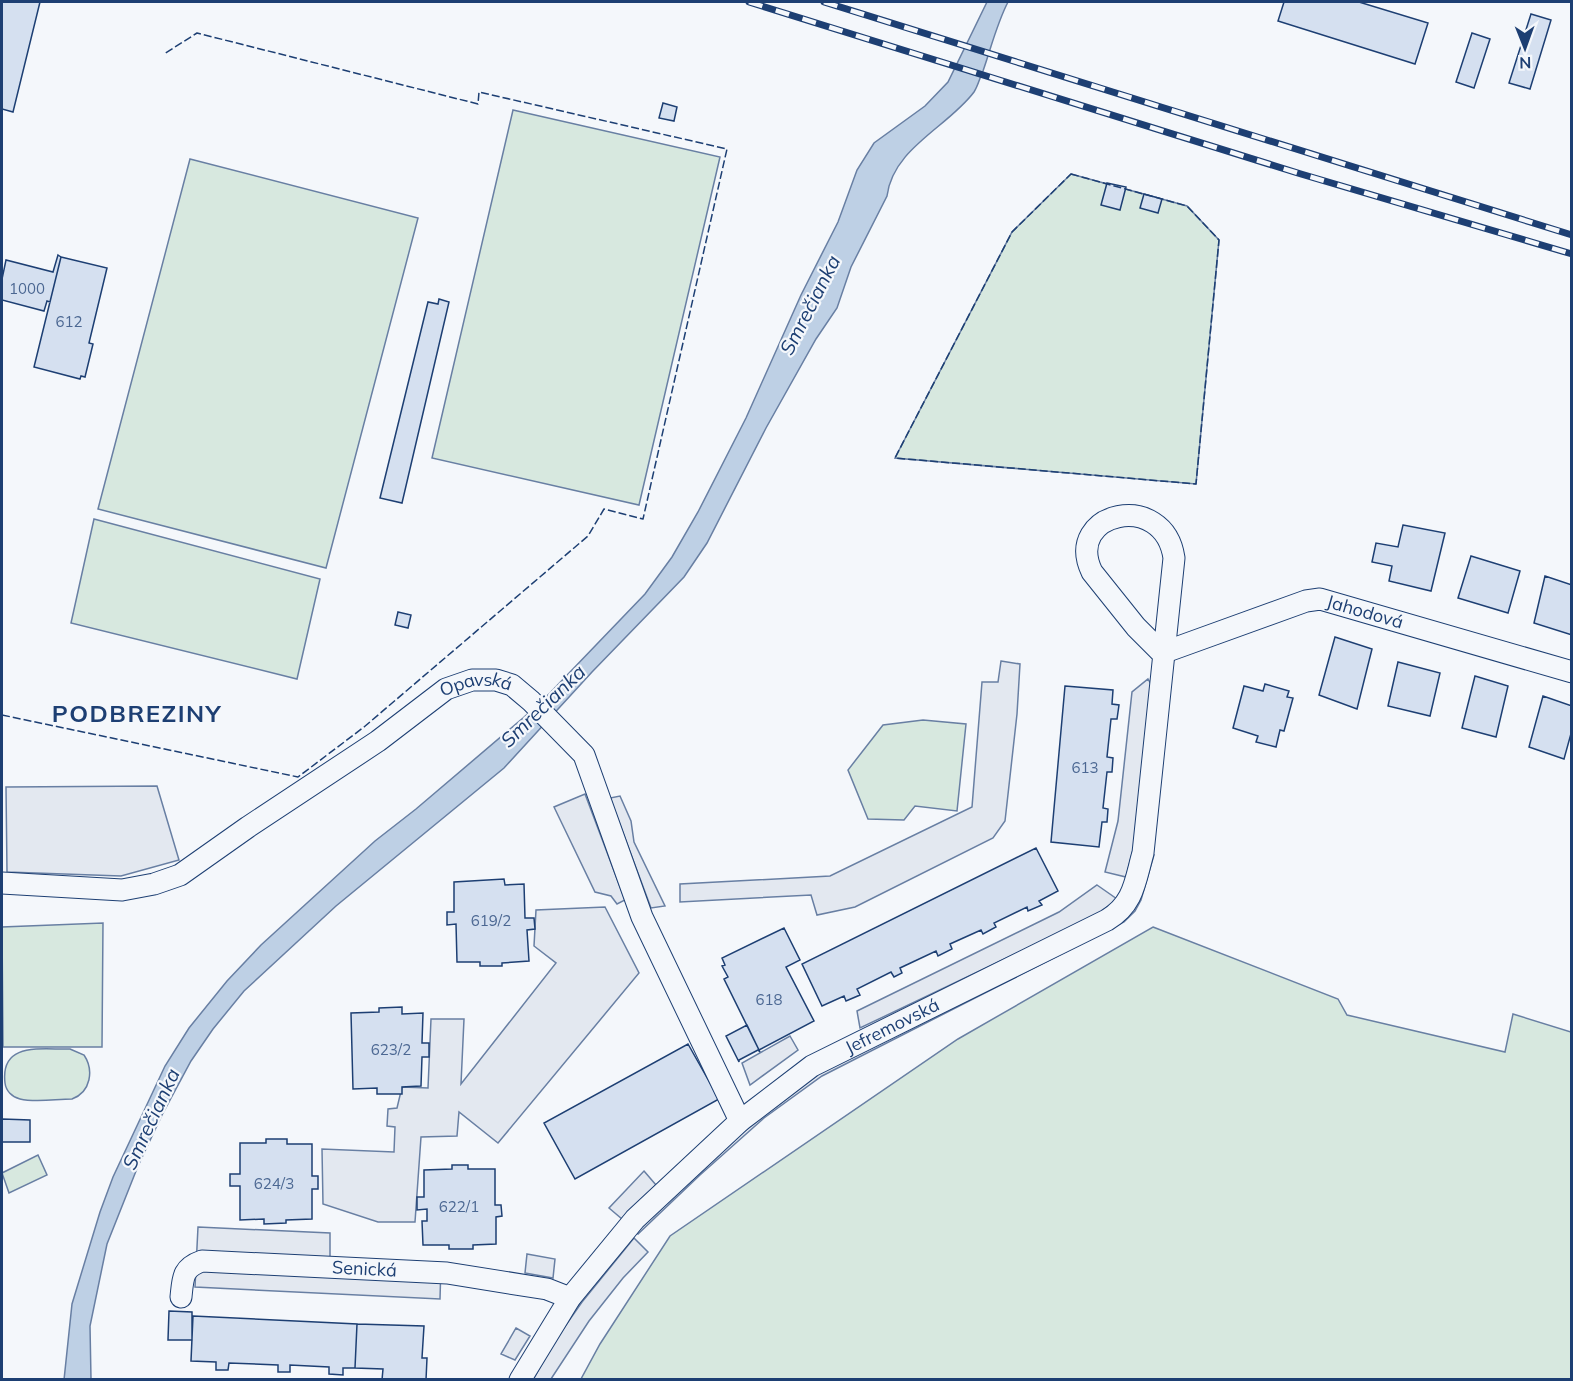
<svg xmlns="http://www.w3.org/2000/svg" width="1573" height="1381" viewBox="0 0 1573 1381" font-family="Mulish,sans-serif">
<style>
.green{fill:#d7e8df;stroke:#687fa3;stroke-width:1.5}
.parking{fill:#e3e8f0;stroke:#687fa3;stroke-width:1.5}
.water{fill:#bed0e5;stroke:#687fa3;stroke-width:1.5}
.building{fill:#d5e0f0;stroke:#1d3f73;stroke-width:1.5}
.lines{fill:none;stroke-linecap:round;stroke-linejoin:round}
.minor-casing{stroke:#1d3f73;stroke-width:23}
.minor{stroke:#f4f7fb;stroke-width:21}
.rail-casing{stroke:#1d3f73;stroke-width:7}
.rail{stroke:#f4f7fb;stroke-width:4.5;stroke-dasharray:14;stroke-linecap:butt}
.fence{stroke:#1d3f73;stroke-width:1.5;stroke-dasharray:8 3;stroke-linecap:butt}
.labels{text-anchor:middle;stroke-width:4.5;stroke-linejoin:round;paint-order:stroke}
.number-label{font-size:15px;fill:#4b6792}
.street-label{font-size:18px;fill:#1d3f73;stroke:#f4f7fb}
.water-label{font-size:20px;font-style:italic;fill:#1d3f73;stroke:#f4f7fb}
.district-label{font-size:24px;font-weight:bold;letter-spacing:1.5px;fill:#1d3f73;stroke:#f4f7fb}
</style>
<rect width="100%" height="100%" fill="#f4f7fb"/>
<path class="green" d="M 513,110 L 720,157 L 639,505 L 432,458 Z
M 190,159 L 418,218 L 326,568 L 98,509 Z
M 1071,174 L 1187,206 L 1219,240 L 1196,484 L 895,458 L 1012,232 Z
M 94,519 L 320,579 L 297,679 L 71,623 Z
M 923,720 L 966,724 L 957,811 L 915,806 L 904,820 L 868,819 L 848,770 L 883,725 Z
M 103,923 L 102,1047 L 3,1047 L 2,927 Z
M 1153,927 L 1338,999 L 1347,1015 L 1505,1052 L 1513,1014 L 1571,1032 L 1571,1379 L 581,1379 L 600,1344 L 670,1236 L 958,1039 Z
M 70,1049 L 84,1055 C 94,1070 91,1092 72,1099 C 56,1099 36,1103 20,1099 C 12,1097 6,1091 5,1083 C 0,1041 42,1050 70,1049 Z
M 38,1155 L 47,1175 L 9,1193 L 2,1173 Z"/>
<path class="parking" d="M 1001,661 L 1020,664 L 1017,714 L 1005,821 L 993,838 L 855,907 L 817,915 L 811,895 L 680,902 L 680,884 L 830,876 L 972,807 L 982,682 L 998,682 Z
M 1148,679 L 1152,686 L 1135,842 L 1126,877 L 1105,872 L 1118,821 L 1132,692 Z
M 157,786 L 179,860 L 121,876 L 7,872 L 6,787 Z
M 585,794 L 625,900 L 617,904 L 611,896 L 595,892 L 554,807 Z
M 620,796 L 631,821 L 634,842 L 665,906 L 651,908 L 610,798 Z
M 1145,854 L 1154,855 L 1141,900 L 1135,911 L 1124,922 L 822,1076 L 764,1118 L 700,1175 L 638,1234 L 631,1229 L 792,1083 L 1101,925 Z
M 1097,885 L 1117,899 L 1097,915 L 860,1028 L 857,1011 L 1059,912 Z
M 605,907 L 639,973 L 498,1143 L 459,1112 L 457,1136 L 421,1137 L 415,1222 L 378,1222 L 323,1204 L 322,1149 L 394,1152 L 395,1127 L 387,1126 L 388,1109 L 397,1108 L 402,1087 L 428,1088 L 431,1019 L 464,1019 L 461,1084 L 556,963 L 534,946 L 536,910 Z
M 790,1036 L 798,1050 L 750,1085 L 742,1063 Z
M 644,1171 L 656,1185 L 622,1219 L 609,1208 Z
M 198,1227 L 330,1233 L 330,1258 L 441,1264 L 440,1299 L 195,1287 Z
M 634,1238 L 648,1252 L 623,1278 L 589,1321 L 551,1379 L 533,1380 L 554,1342 L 582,1302 Z
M 527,1254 L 555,1259 L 553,1278 L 525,1273 Z
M 516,1328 L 530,1336 L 515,1360 L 501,1354 Z"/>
<path class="water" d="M 987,2 L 1008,2 C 997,23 991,48 983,71 C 980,77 978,86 974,92 C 948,127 893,148 887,196 L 851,267 L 837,308 L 816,339 L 766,428 L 707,543 L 684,577 L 592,672 L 504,768 L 336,906 L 244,991 L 213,1029 L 191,1061 L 162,1115 L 138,1166 L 107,1244 L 90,1326 L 91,1379 L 64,1380 L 72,1304 L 100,1212 L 113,1177 L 165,1066 L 189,1028 L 227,981 L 261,945 L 375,841 L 416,809 L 523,718 L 547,696 L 645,594 L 672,557 L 698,512 L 746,418 L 801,295 L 838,222 L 857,170 L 874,143 L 925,106 L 948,82 Z"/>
<path class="building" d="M 2,2 L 40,2 L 13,112 L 2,109 Z
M 1284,2 L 1359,2 L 1428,23 L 1415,64 L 1278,21 Z
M 1531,14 L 1551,20 L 1530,89 L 1509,83 Z
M 1472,33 L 1490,39 L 1474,88 L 1456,82 Z
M 663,103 L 677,107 L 674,121 L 659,118 Z
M 1107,183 L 1126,187 L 1120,210 L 1101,205 Z
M 1144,194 L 1162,199 L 1158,213 L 1140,208 Z
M 58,255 L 61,257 L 50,302 L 47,301 L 44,311 L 2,300 L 2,279 L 6,260 L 53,272 Z
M 61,257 L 107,268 L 89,343 L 93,344 L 85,377 L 81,376 L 80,379 L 34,367 Z
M 439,299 L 449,302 L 402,503 L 380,498 L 428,302 L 438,304 Z
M 1403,525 L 1445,533 L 1431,591 L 1389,581 L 1392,566 L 1372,562 L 1376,543 L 1398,547 Z
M 1471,556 L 1520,571 L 1508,613 L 1458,598 Z
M 1545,576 L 1572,585 L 1572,635 L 1534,623 Z
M 398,612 L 411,615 L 408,628 L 395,625 Z
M 1335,637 L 1372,649 L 1357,709 L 1319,695 Z
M 1398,662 L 1440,673 L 1430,716 L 1388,706 Z
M 1475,676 L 1508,686 L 1496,737 L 1462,728 Z
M 1265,684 L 1289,691 L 1287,697 L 1293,698 L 1284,731 L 1280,730 L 1276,747 L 1256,742 L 1258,736 L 1233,728 L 1244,686 L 1263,691 Z
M 1065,686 L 1113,690 L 1112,704 L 1119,705 L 1117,719 L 1111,719 L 1107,757 L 1113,758 L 1112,772 L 1107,772 L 1103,808 L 1108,809 L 1107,822 L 1102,822 L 1099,847 L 1051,842 Z
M 1543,696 L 1572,706 L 1572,730 L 1564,759 L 1529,747 Z
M 1036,848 L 1058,891 L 1039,901 L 1042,905 L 1028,911 L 1027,907 L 994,923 L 996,927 L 983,934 L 981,930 L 950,944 L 952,949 L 938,956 L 936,951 L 900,968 L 902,973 L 894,977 L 891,972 L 857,989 L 860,995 L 846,1001 L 844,996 L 822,1006 L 802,964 Z
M 504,879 L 505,885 L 524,884 L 525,918 L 534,918 L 535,929 L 527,930 L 529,961 L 502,963 L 502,966 L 480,966 L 480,962 L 457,962 L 456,924 L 447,925 L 447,912 L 454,912 L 454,882 Z
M 784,928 L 800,960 L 786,967 L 814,1021 L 759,1050 L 724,979 L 728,977 L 722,966 L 725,965 L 722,958 Z
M 402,1007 L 402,1014 L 423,1013 L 422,1043 L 429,1043 L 429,1057 L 422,1057 L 421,1086 L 402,1087 L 402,1094 L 377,1094 L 377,1088 L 353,1089 L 351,1013 L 379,1012 L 379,1008 Z
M 747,1025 L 760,1052 L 758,1050 L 739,1060 L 739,1062 L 726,1036 Z
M 688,1044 L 719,1099 L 575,1179 L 544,1123 Z
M 2,1119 L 30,1120 L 30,1142 L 2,1142 Z
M 266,1139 L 287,1139 L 287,1144 L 312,1144 L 312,1176 L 318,1176 L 318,1189 L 312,1189 L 312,1219 L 286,1220 L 286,1223 L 264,1224 L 264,1219 L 240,1220 L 240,1186 L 230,1186 L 230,1174 L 240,1174 L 240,1143 L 266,1143 Z
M 452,1165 L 468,1165 L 468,1169 L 495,1169 L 495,1205 L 501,1205 L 502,1216 L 496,1217 L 496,1244 L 473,1245 L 473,1249 L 449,1249 L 449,1245 L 423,1245 L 422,1221 L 427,1221 L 427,1209 L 417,1210 L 417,1197 L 424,1197 L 424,1170 L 452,1169 Z
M 169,1311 L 192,1312 L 192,1340 L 168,1340 Z
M 193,1316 L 357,1324 L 355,1368 L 343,1368 L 343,1375 L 329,1374 L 329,1367 L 290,1365 L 290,1372 L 278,1372 L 278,1365 L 229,1363 L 228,1370 L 216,1370 L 216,1362 L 191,1361 Z
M 357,1324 L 424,1326 L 422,1358 L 427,1358 L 426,1380 L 382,1380 L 383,1369 L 355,1368 Z"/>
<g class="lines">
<defs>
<g id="minor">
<path id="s1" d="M 1162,653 L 1306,601 L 1320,599 L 1572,672"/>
<path id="s2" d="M 2,883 L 122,890 L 154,884 L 180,875 L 248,827 L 378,741 L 446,689 L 472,680 L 496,680 L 512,685 L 531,701 L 584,755 L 642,917 L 740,1121"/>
<path id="s3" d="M 181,1297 C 183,1278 182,1268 202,1261 L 447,1273 L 547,1289 L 570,1298"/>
<path id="s4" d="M 520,1380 L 570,1298 L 635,1219 L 740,1121 L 812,1066 L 1107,920 C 1134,904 1135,881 1143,853 L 1174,558 C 1164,489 1063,512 1092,572 L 1136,627 L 1162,653"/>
</g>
</defs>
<use href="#minor" class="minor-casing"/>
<use href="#minor" class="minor"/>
<defs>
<path id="rail" d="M 749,2 L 1301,174 L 1572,254
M 824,2 L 1572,235"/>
</defs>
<use href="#rail" class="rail-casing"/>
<use href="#rail" class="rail"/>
<path class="fence" d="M 1071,174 L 1187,206 L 1219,240 L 1196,484 L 895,458 L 1012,232 Z
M 2,715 L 298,777 L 364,727 L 588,536 L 604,509 L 643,519 L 727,149 L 479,92 L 478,104 L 197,33 L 164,54"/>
</g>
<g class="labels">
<g class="number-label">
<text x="27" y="294">1000</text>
<text x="69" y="327">612</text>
<text x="1085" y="773">613</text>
<text x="491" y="926">619/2</text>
<text x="769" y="1005">618</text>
<text x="391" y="1055">623/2</text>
<text x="274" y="1189">624/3</text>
<text x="459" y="1212">622/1</text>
</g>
<g class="street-label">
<text dy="6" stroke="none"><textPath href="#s1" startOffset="214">Jahodová</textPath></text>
<text dy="6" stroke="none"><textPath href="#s2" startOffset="536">Opavská</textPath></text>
<text dy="6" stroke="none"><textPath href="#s4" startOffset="522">Jefremovská</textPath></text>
<text dy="6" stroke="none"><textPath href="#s3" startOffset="208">Senická</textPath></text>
</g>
<g class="water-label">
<text transform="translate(810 305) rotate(-63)" y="7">Smrečianka</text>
<text transform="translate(543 706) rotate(-44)" y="7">Smrečianka</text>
<text transform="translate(151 1119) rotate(-65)" y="7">Smrečianka</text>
</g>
<g class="district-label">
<text x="137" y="722">PODBREZINY</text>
</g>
</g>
<rect width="1573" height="1381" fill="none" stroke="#1d3f73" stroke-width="6"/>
<g transform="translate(1525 48) rotate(179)" stroke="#f4f7fb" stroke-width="4.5" paint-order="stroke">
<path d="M0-4.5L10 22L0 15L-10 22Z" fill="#1d3f73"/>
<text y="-9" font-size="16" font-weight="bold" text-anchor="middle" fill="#1d3f73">N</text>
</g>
</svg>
